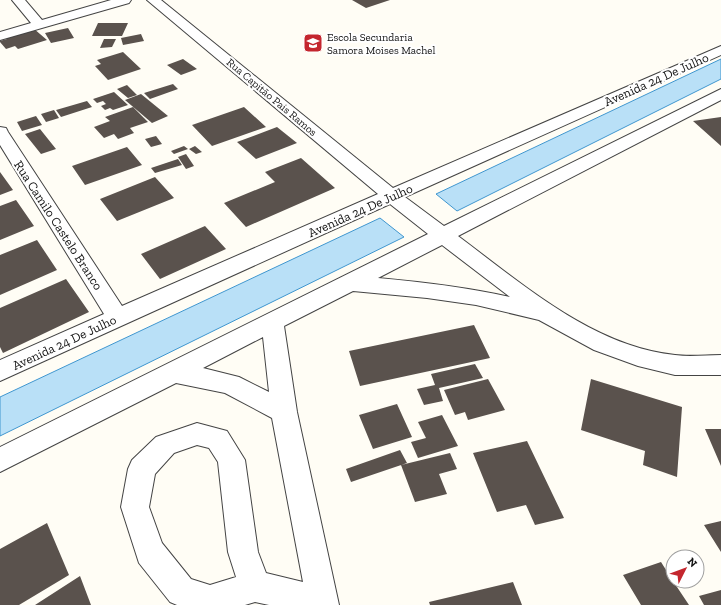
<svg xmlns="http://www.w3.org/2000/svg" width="721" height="605" viewBox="0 0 721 605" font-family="'Zilla Slab',serif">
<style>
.water{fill:#b9e0f7;stroke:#3f96cf}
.building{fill:#5a524d}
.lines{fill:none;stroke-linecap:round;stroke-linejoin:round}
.minor-casing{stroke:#444;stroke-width:2}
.minor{fill:#fff;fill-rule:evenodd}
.labels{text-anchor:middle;stroke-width:4;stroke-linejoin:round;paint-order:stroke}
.far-poi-label{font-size:11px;fill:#111;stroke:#fff;text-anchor:start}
.far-street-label{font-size:11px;fill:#111;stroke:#fff}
.street-label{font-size:13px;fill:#111;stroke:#fff}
</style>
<rect width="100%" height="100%" fill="#fffdf5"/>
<path class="water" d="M 721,59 L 721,79 L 457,211 L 436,194 Z
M 380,218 L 404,237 L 0,436 L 0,397 Z"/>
<path class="building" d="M 352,0 L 390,0 L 366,8 Z
M 98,23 L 128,23 L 122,36 L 92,36 Z
M 33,28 L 47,40 L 18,49 L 15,46 L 6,49 L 0,42 L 0,41 L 7,39 L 4,35 Z
M 68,28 L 74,38 L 51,43 L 45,33 Z
M 141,34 L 144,41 L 123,45 L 121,38 Z
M 104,39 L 116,39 L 112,47 L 100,48 Z
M 123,52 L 141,69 L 108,80 L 95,66 L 101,64 L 97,60 Z
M 183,59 L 197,69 L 181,75 L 167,65 Z
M 173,84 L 178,89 L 150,99 L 144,93 Z
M 127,85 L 137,95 L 128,98 L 117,89 Z
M 114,92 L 128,105 L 113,110 L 110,108 L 105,110 L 101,106 L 106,104 L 103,101 L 97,103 L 93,99 Z
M 141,94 L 168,116 L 152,123 L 125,100 Z
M 87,101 L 92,107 L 61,117 L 56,110 Z
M 133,107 L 148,122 L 130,128 L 134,133 L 118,139 L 114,134 L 104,138 L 94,127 L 110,121 L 105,117 Z
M 244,107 L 266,127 L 212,146 L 192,125 Z
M 54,110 L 59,118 L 46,122 L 41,114 Z
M 36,116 L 42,125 L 22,131 L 17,122 Z
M 721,117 L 721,146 L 693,121 Z
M 277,127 L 297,143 L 256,159 L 237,142 Z
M 40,129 L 56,149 L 41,154 L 25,134 Z
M 156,136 L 162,144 L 151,147 L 145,139 Z
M 184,146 L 188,149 L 174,154 L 171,151 Z
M 195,146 L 202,152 L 196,154 L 189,149 Z
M 127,147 L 142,165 L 85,185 L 72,166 Z
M 186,154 L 194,166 L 186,169 L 178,157 Z
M 301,158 L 335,188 L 246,227 L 224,203 L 275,182 L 265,172 Z
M 178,159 L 182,165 L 155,173 L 151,168 Z
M 0,172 L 13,190 L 0,195 Z
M 155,177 L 174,198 L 117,221 L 100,199 Z
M 16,200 L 34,226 L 0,240 L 0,206 Z
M 205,226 L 226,249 L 160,279 L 141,254 Z
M 37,240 L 57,270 L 0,295 L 0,255 Z
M 66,279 L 89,312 L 3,353 L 0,347 L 0,308 Z
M 474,325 L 490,358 L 360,386 L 349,351 Z
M 475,364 L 483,378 L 439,388 L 443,401 L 424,405 L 417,389 L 435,385 L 431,374 Z
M 488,379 L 505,410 L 468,420 L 465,412 L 455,415 L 444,390 Z
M 591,379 L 682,407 L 677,477 L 643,465 L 645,451 L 581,430 Z
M 397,404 L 412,437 L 373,449 L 359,415 Z
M 442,415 L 458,446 L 418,458 L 411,442 L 426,438 L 418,422 Z
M 705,429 L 721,429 L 721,466 Z
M 527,441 L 564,518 L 535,525 L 526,505 L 497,512 L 473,453 Z
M 400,450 L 407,463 L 351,482 L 346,469 Z
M 450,453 L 457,469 L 439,474 L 447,494 L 415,502 L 401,465 Z
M 721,521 L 721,552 L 704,525 Z
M 47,523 L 69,575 L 19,605 L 0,605 L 0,549 Z
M 661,562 L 673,581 L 689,605 L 641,605 L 623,575 Z
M 80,576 L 91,605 L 35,605 Z
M 513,582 L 522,605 L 430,605 L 429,602 Z
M 721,590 L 721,605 L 704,605 L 699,596 Z"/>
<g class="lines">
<defs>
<path id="minor" d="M 12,0 L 25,0 L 42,20 L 111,0 L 131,0 L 129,3 L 0,40 L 0,32 L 31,23 Z
M 147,0 L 161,0 L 393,188 L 721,46 L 721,55 L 405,197 L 444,226 L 721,89 L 721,100 L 458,236 C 521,283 593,347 675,355 C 690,357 706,355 721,355 L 721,375 L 675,375 L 638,366 L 594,350 L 539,320 L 476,305 L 427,298 L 353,291 L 284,326 L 297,412 L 339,605 L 269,605 L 255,602 L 245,605 L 177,605 L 170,602 L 139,563 L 121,507 L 128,469 L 132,460 L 156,437 L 197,423 L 227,431 L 245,460 L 258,552 L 266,573 L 303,582 L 272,418 L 225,393 L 176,383 L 0,472 L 0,447 L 428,234 L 390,204 L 0,381 L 0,360 L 104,314 L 0,145 L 0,127 L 6,128 L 8,132 L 122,306 L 378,194 ZM 442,245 L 510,297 C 466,287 422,282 378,278 ZM 263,337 L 269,392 L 239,377 L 203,368 ZM 197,445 L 209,448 L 218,462 L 228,552 L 236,577 L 210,585 L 191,579 L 162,543 L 149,507 L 155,474 L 174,453 Z"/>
</defs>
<use href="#minor" class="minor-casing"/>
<use href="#minor" class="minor"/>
</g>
<defs>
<symbol id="school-square" viewBox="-11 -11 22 22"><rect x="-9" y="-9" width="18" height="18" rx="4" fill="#c4262e" stroke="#fff"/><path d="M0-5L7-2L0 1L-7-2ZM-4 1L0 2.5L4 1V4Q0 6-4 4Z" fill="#fff"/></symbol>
</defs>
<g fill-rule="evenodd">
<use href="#school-square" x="302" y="32" width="22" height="22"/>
</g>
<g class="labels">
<g class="far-poi-label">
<text x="327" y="41">Escola Secundaria<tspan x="327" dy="13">Samora Moises Machel</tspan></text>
</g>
<g class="far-street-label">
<text transform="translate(272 97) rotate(40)" y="4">Rua Capitão Pais Ramos</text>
</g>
<g class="street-label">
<text transform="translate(656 79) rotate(-24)" y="5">Avenida 24 De Julho</text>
<text transform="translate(360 210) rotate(-24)" y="5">Avenida 24 De Julho</text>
<text transform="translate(59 225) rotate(57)" y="5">Rua Camilo Castelo Branco</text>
<text transform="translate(64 342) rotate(-25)" y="5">Avenida 24 De Julho</text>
</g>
</g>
<g transform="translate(685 569) rotate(48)"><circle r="19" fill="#ffffff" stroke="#a0a0a0"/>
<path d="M0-3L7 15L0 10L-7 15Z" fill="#c4262e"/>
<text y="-6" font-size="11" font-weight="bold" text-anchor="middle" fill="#111111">N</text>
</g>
</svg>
